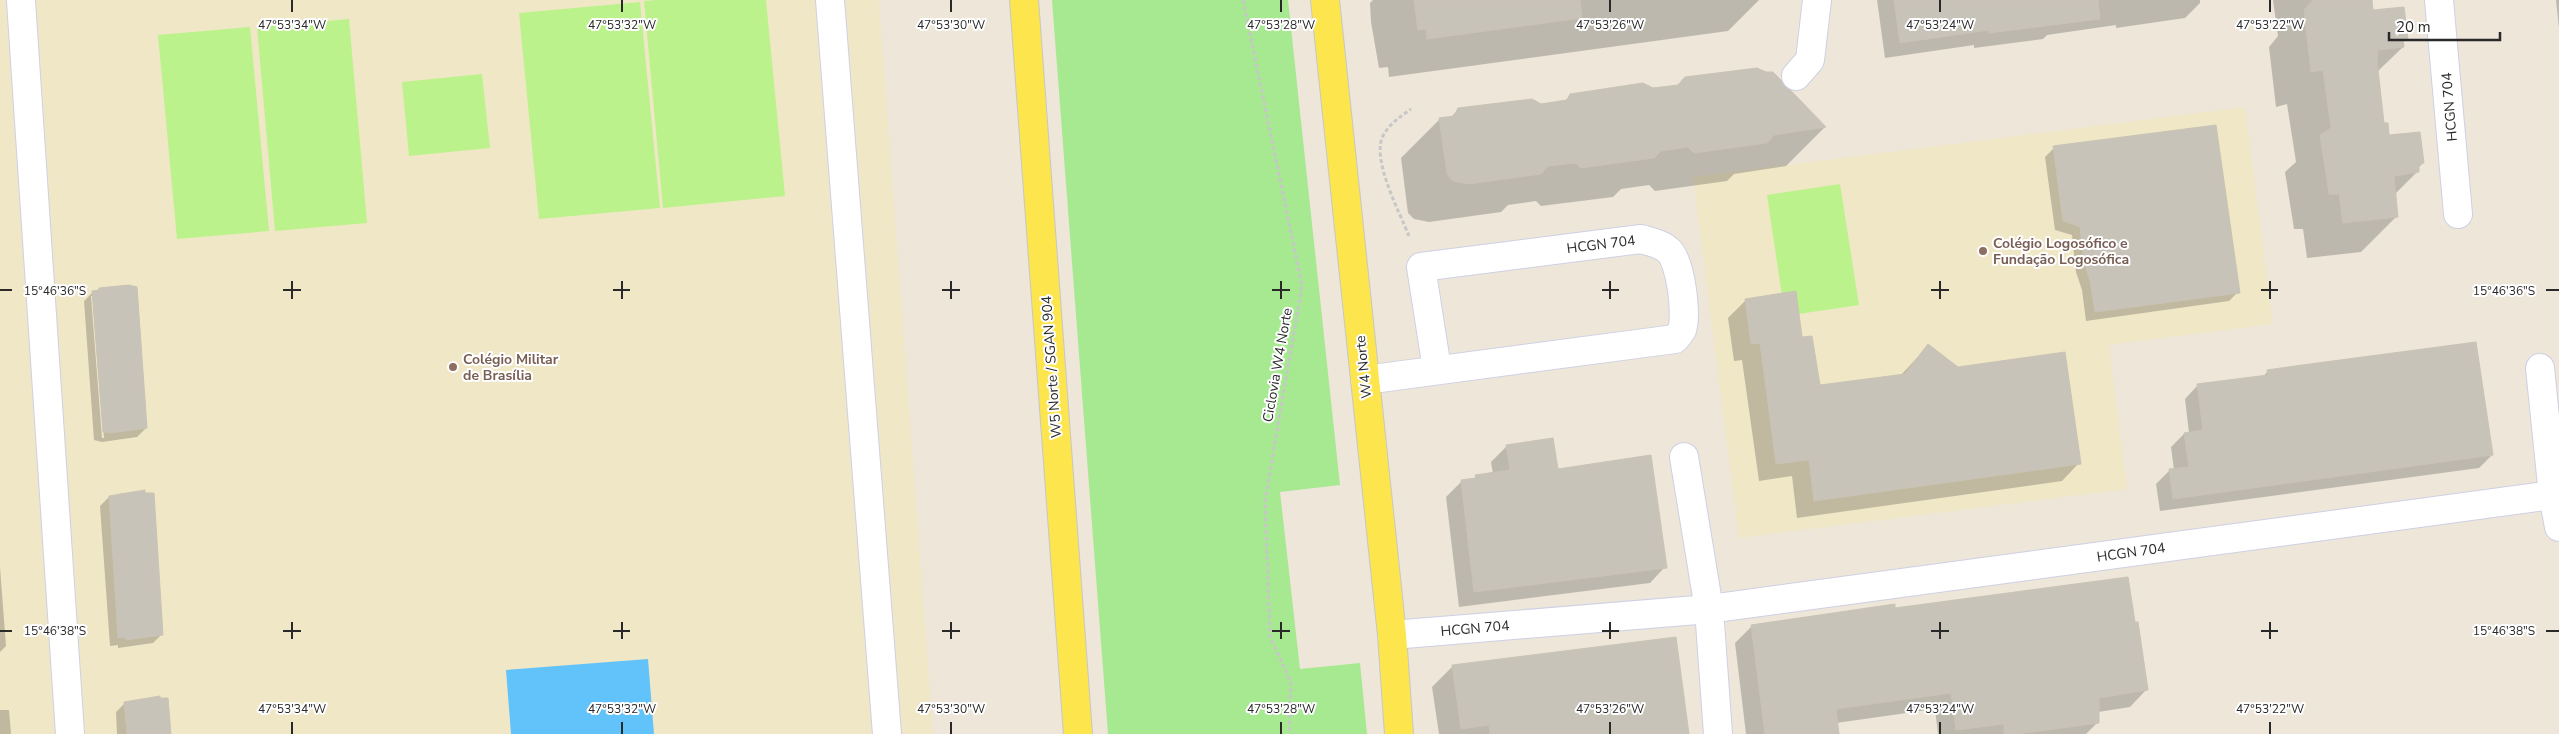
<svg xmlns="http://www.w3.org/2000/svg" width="2559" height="734" viewBox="0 0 2559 734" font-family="'Nunito Sans',sans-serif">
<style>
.education{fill:#f0e7c7}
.green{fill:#a6e990}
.pitch{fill:#bcf28b}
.water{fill:#62c3fa}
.shadow{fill:#0003;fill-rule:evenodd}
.building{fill:#c8c3b9;stroke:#c8c3b3}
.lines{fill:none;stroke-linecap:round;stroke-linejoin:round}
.minor-casing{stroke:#ced0e4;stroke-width:30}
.major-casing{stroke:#c7c7c7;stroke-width:30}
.path{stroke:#c7c7c7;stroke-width:3;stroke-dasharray:4 2.5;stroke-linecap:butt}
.minor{stroke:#fff;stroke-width:28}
.major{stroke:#fde54e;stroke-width:28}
.ticks{fill:none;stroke:#292929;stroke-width:2}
.education-dot{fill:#8d6e63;stroke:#fff;stroke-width:2}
.labels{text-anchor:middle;stroke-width:4;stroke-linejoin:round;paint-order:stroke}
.street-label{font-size:14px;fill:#292929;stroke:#fff}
.education-label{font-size:14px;font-weight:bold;fill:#785e54;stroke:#fff;text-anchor:start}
.ticks-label{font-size:12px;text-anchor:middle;fill:#292929;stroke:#fff;stroke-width:4;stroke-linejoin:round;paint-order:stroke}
</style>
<rect width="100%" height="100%" fill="#ede6d9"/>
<path class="education" d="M 0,0 L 879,0 L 933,734 L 0,734 Z
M 2245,107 L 2273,324 L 2109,345 L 2127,489 L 1739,538 L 1693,177 Z"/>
<path class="green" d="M 1052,0 L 1288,0 L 1340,485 L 1280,492 L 1300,669 L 1360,663 L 1367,734 L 1108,734 Z"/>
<path class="pitch" d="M 657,0 L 766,0 L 785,196 L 663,208 L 644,1 Z
M 640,2 L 660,208 L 539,219 L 519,13 Z
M 349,19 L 367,223 L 275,231 L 257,27 Z
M 250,27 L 269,231 L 177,239 L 158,35 Z
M 482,74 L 490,148 L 409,156 L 402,82 Z
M 1840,184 L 1859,305 L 1785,316 L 1767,195 Z"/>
<path class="water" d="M 648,659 L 654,734 L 511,734 L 506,670 Z"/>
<path class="shadow" d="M 1373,0 L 1759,0 L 1728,31 L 1389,77 L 1388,67 L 1379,68 L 1371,22 L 1370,3 Z
M 1877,0 L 2200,0 L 2200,3 L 2185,18 L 2116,28 L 2116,25 L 2047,35 L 2043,39 L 1974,48 L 1974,45 L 1885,58 Z
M 2273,0 L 2370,0 L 2372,11 L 2407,38 L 2402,43 L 2403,47 L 2378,71 L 2383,124 L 2388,137 L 2423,163 L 2418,168 L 2418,171 L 2394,195 L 2397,216 L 2361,252 L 2307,258 L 2303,229 L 2294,229 L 2285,172 L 2296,162 L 2287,104 L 2276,107 L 2269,47 L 2278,36 Z
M 2556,0 L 2559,0 L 2559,28 Z
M 1653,90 L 1825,127 L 1786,166 L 1734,174 L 1727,181 L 1655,191 L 1649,185 L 1621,189 L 1613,197 L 1541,206 L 1536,201 L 1508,205 L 1501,212 L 1429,222 L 1414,219 L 1408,213 L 1401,158 L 1440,119 L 1450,118 L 1459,109 L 1541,105 L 1564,102 L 1571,95 Z
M 2054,148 L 2238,292 L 2229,301 L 2086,321 L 2082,290 L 2076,272 L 2072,235 L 2055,230 L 2045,157 Z
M 100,289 L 146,428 L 137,437 L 102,442 L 94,440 L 84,301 L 93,292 ZM 91,296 L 94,296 L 104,438 L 102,438 Z
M 1746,300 L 1801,338 L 1818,387 L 1901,375 L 1928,346 L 2079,463 L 2062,481 L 1797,518 L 1792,476 L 1759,481 L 1742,360 L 1734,361 L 1728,318 Z
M 2268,371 L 2492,455 L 2479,468 L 2160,511 L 2156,484 L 2170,470 L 2174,470 L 2171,447 L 2184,434 L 2189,433 L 2185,399 L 2198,385 L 2263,377 Z
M 1507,446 L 1556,470 L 1665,567 L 1650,583 L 1459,607 L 1446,497 L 1461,482 L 1493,474 L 1491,462 Z
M 144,491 L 162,634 L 153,643 L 118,648 L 118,645 L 110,646 L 100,506 L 109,497 L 114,497 L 118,494 Z
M 0,567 L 6,646 L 0,652 Z
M 1894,609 L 2134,624 L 2146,690 L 2130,707 L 2098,712 L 2098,722 L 2086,734 L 1938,734 L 1935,709 L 1836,723 L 1838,734 L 1746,734 L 1735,643 L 1752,626 Z
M 1453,666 L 1688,734 L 1439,734 L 1432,687 Z
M 125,703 L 169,734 L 117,734 L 116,712 Z
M 0,710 L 9,710 L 11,734 L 0,734 Z"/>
<path class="building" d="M 1414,0 L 1580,0 L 1582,18 L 1427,39 L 1426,29 L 1418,30 Z
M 1894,0 L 2098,0 L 2100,19 L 1989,33 L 1989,30 L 1900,43 Z
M 2313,0 L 2372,0 L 2373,10 L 2404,7 L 2408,39 L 2403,39 L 2404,47 L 2378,50 L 2377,61 L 2384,123 L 2388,123 L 2389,135 L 2420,132 L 2424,163 L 2419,164 L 2419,172 L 2394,176 L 2398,217 L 2343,223 L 2339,194 L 2329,194 L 2320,135 L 2331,128 L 2323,70 L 2311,72 L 2304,10 Z
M 1757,68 L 1766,72 L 1773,72 L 1826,127 L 1774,135 L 1767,143 L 1694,153 L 1688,147 L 1661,151 L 1654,158 L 1581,168 L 1576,163 L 1548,166 L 1541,174 L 1469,184 L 1453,181 L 1447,174 L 1439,118 L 1454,116 L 1458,108 L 1532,99 L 1541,104 L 1567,100 L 1570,94 L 1643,83 L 1653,88 L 1678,85 L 1685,77 Z
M 2216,125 L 2240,293 L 2095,312 L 2090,281 L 2084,262 L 2080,227 L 2063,221 L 2053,146 Z
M 129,285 L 137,287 L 147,428 L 111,433 L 103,432 L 92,291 L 99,290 L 99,288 Z
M 1796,291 L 1802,337 L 1812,336 L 1820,385 L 1905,374 L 1928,344 L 1958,367 L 2065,352 L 2081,464 L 1814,501 L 1809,460 L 1776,464 L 1760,343 L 1751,344 L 1745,299 Z
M 2476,342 L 2493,455 L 2173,499 L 2169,469 L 2189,467 L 2184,433 L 2203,430 L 2197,384 L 2268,375 L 2267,370 L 2295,366 Z
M 1553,438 L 1558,469 L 1651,455 L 1667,568 L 1474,592 L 1461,480 L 1476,478 L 1475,475 L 1510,470 L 1506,445 Z
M 145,490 L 145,493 L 154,493 L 163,635 L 126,640 L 126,637 L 118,638 L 109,496 Z
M 2128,577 L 2135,622 L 2138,622 L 2148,690 L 2099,698 L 2099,723 L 2017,734 L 2004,734 L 2004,724 L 1956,730 L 1951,693 L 1836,709 L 1839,734 L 1765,734 L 1751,625 L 1895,604 L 1895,608 Z
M 1676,637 L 1689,734 L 1490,734 L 1489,725 L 1461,729 L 1452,665 Z
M 160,696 L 160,698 L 168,698 L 171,734 L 127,734 L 124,702 Z"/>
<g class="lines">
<defs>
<path id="minor" d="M 830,0 L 887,734
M 2439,0 L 2458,214
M 21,1 L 70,734
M 1796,76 L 1810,60 L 1817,0
M 1365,380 L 1675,339 C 1677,337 1680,333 1682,330 C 1687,314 1681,263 1669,251 C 1662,244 1651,242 1641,239 L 1421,267 L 1437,369
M 1684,457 L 1709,609 L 1718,734
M 2553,495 L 2559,527
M 1392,635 L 1709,609 L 2553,495 L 2540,368"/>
<path id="major" d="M 1024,0 L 1078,734
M 1325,0 L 1392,635 L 1399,734"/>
</defs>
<use href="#minor" class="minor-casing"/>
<use href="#major" class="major-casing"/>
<path class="path" d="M 1243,0 L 1302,286 L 1265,500 L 1270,637 L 1291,682 L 1289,734
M 1409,236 C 1400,213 1371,159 1383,136 C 1389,124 1400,117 1411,109"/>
<use href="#minor" class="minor"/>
<use href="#major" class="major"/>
</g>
<path class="ticks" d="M 292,0 L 292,12M 622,0 L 622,12M 951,0 L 951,12M 1281,0 L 1281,12M 1610,0 L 1610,12M 1940,0 L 1940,12M 2270,0 L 2270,12M 292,281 L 292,299M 622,281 L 622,299M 951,281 L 951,299M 1281,281 L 1281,299M 1610,281 L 1610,299M 1940,281 L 1940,299M 2270,281 L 2270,299M 0,290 L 12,290M 283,290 L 301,290M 613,290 L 630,290M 942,290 L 960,290M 1272,290 L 1290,290M 1602,290 L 1619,290M 1931,290 L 1949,290M 2261,290 L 2278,290M 2546,290 L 2559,290M 292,622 L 292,639M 622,622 L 622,639M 951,622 L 951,639M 1281,622 L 1281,639M 1610,622 L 1610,639M 1940,622 L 1940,639M 2270,622 L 2270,639M 0,631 L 12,631M 283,631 L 301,631M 613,631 L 630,631M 942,631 L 960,631M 1272,631 L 1290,631M 1602,631 L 1619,631M 1931,631 L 1949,631M 2261,631 L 2278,631M 2546,631 L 2559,631M 292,722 L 292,734M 622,722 L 622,734M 951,722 L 951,734M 1281,722 L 1281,734M 1610,722 L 1610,734M 1940,722 L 1940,734M 2270,722 L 2270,734"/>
<g class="education-dot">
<circle cx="1983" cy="251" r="5"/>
<circle cx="453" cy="367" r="5"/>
</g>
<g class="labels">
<g class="street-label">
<text transform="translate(2449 107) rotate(-95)" y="5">HCGN 704</text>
<text transform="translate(1601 244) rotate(-7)" y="5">HCGN 704</text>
<text transform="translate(1277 365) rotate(-80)" y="5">Ciclovia W4 Norte</text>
<text transform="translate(1051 367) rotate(-94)" y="5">W5 Norte / SGAN 904</text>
<text transform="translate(1363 367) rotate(-96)" y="5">W4 Norte</text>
<text transform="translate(2131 552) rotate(-8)" y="5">HCGN 704</text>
<text transform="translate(1475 628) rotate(-5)" y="5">HCGN 704</text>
</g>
<g class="education-label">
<text x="1993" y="248">Colégio Logosófico e<tspan x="1993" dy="16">Fundação Logosófica</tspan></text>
<text x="463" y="364">Colégio Militar<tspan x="463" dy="16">de Brasília</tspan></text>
</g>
</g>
<g class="ticks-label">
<text x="292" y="29">47°53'34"W</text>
<text x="622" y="29">47°53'32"W</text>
<text x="951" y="29">47°53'30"W</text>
<text x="1281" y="29">47°53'28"W</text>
<text x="1610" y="29">47°53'26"W</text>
<text x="1940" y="29">47°53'24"W</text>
<text x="2270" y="29">47°53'22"W</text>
<text x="55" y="295">15°46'36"S</text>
<text x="2504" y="295">15°46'36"S</text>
<text x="55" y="635">15°46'38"S</text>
<text x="2504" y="635">15°46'38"S</text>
<text x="292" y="713">47°53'34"W</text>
<text x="622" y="713">47°53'32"W</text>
<text x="951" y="713">47°53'30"W</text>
<text x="1281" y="713">47°53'28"W</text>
<text x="1610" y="713">47°53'26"W</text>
<text x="1940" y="713">47°53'24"W</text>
<text x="2270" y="713">47°53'22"W</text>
</g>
<path d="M2389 32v8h111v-8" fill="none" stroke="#292929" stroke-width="2.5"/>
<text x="2396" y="32" font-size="15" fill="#292929" stroke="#ffffff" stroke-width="4" paint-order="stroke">20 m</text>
</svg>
